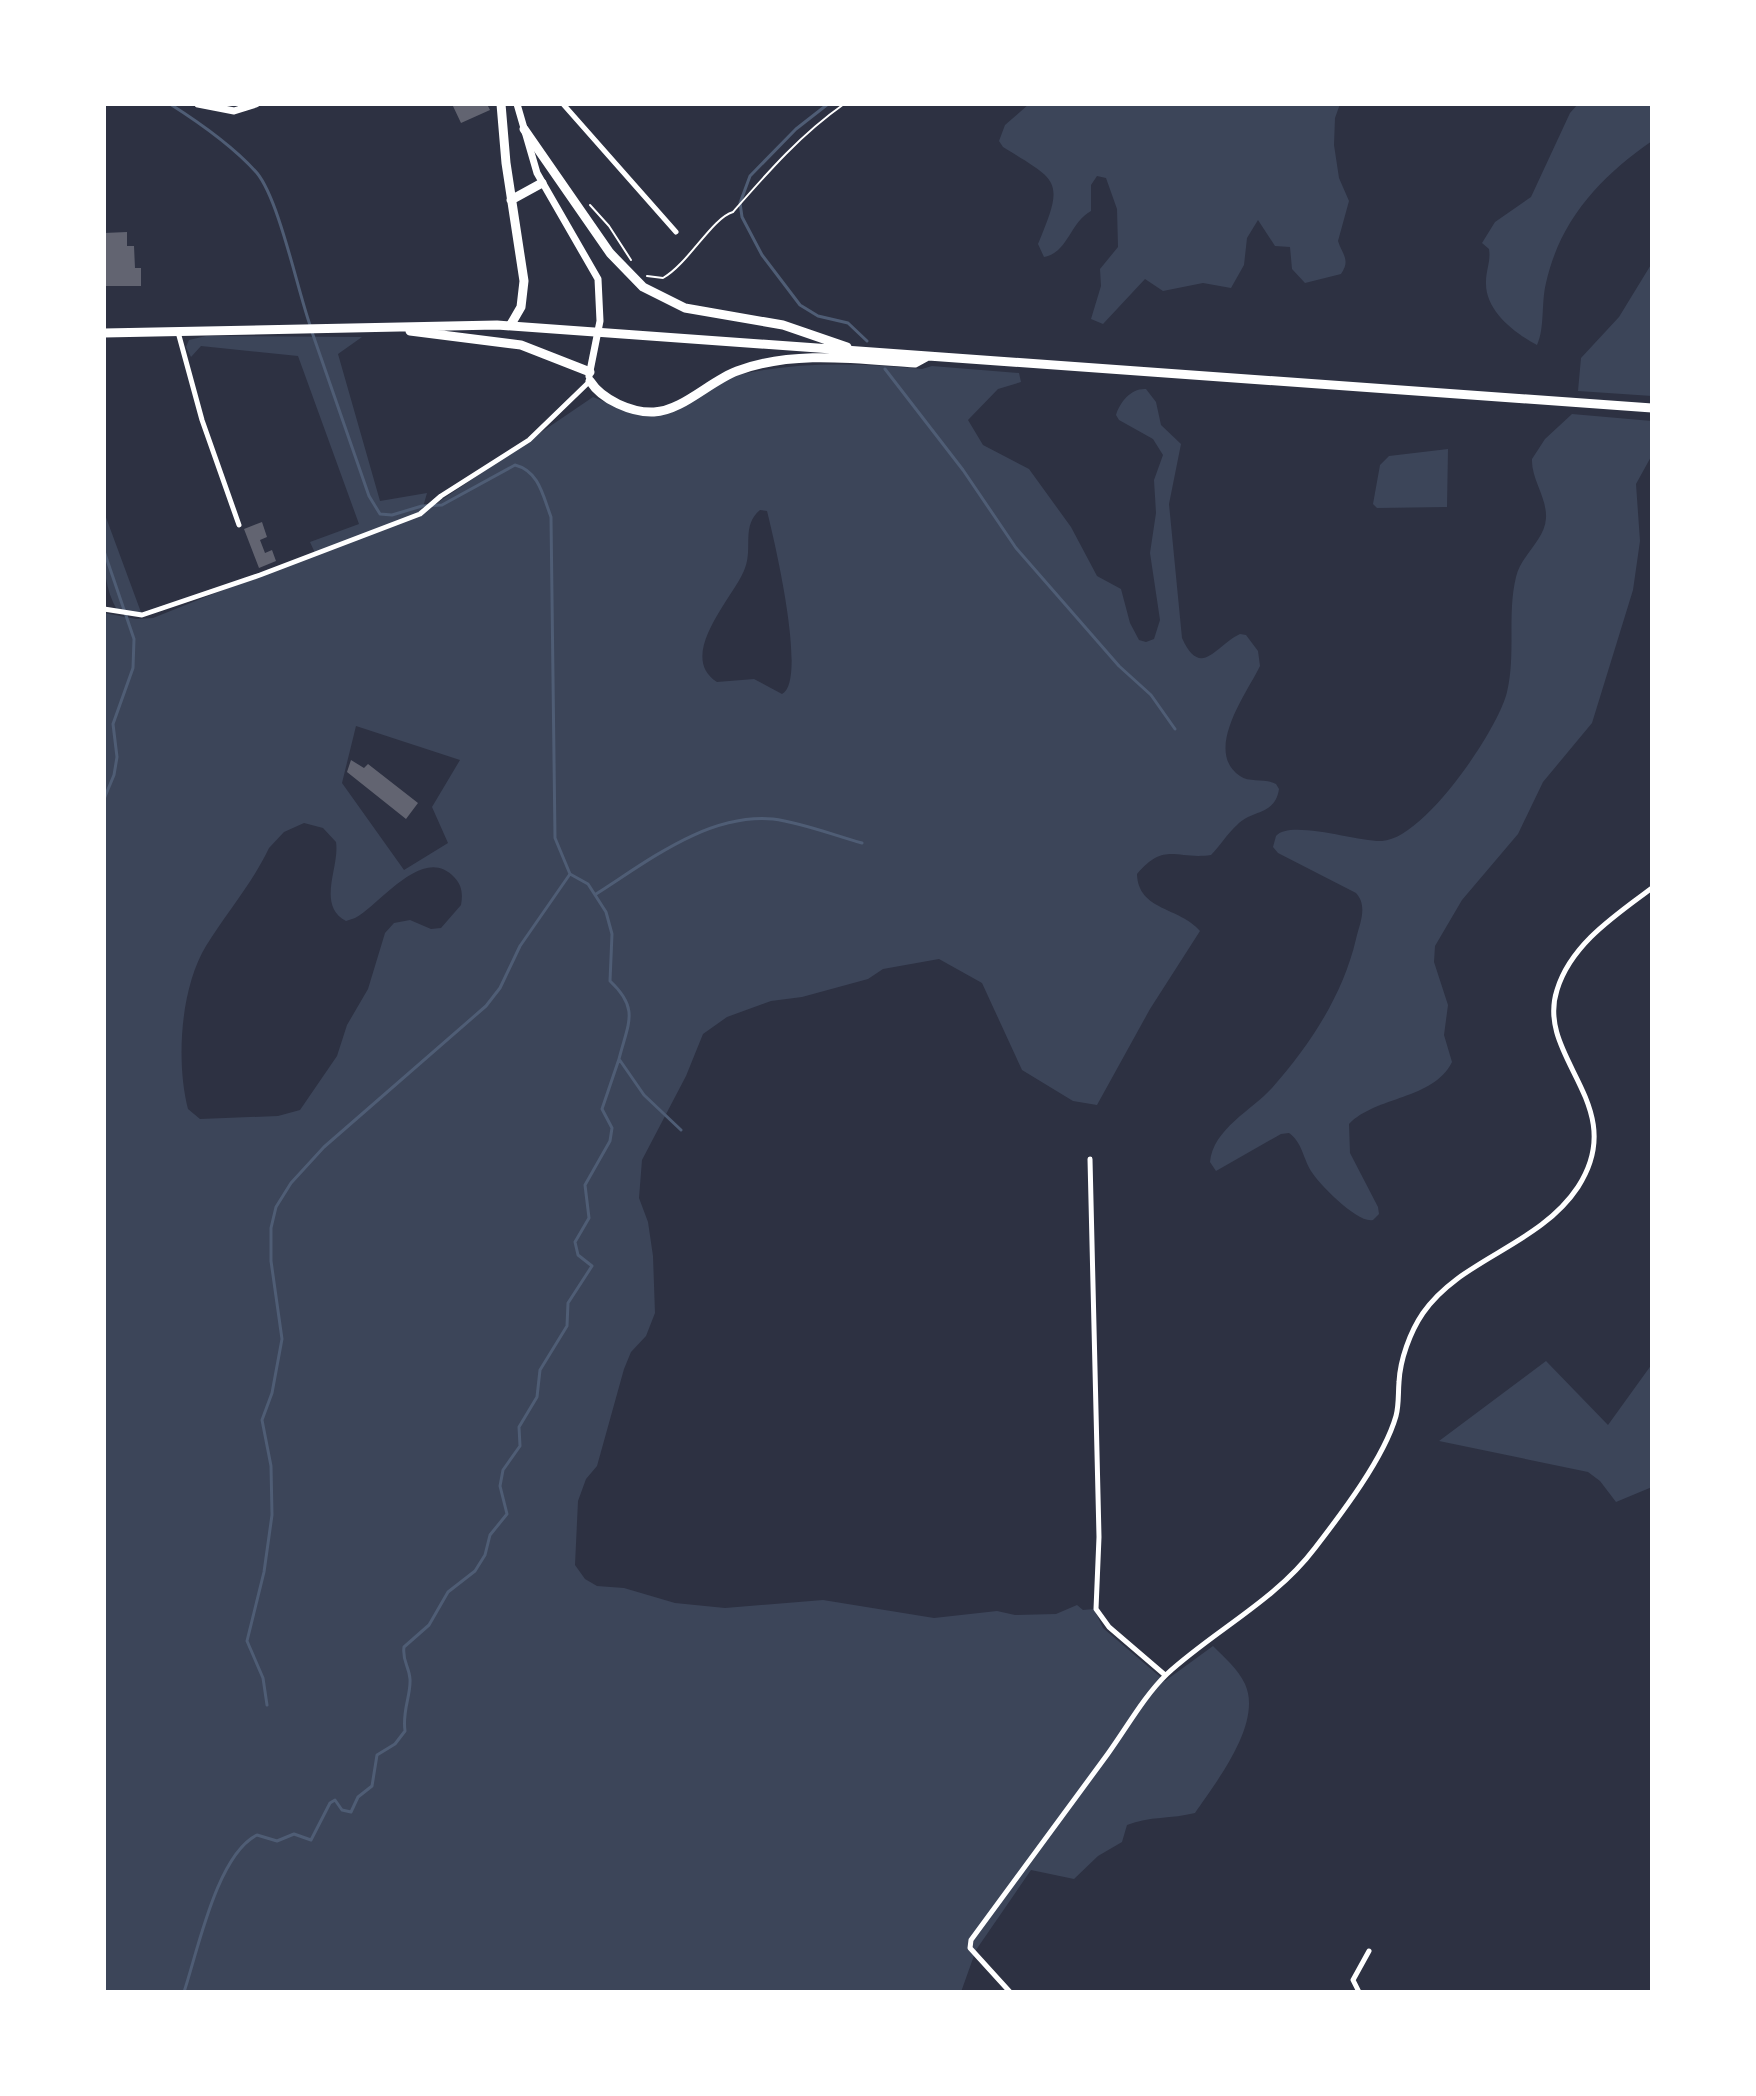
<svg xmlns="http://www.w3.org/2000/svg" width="1756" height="2096" viewBox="0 0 1756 2096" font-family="'Sofia Sans Condensed',sans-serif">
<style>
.green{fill:#3c4559;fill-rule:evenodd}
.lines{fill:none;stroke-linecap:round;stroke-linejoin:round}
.stream{stroke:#4f5d75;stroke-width:3}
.building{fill:#626471}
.path{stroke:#fff;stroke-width:2}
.minor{stroke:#fff;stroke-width:5}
.tertiary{stroke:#fff;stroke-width:7}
.primary{stroke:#fff;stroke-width:9}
</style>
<rect width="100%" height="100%" fill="#2d3142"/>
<path class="green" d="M 1029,104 L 1340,104 L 1335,118 L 1334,145 L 1339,178 L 1349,201 L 1338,241 C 1342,254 1351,260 1341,274 L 1305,283 L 1292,269 L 1290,247 L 1275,246 L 1258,220 L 1247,238 L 1244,265 L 1231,288 L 1203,283 L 1163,291 L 1145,279 L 1103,324 L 1091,319 L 1101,286 L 1100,269 L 1118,247 L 1117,209 L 1106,178 L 1097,176 L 1091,185 L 1091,211 C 1070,222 1068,253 1044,257 L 1038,244 C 1065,179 1059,182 1003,147 L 999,141 L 1005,125 Z
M 1578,104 L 1652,104 L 1652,141 C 1600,177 1560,220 1546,283 C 1541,303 1545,328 1537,345 C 1515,333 1485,311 1486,282 C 1486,270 1491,261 1489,249 L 1482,243 L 1495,222 L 1531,197 L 1570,113 Z
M 1652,263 L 1652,396 L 1578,391 L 1581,358 L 1619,317 Z
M 206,336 L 362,337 L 338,354 L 380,501 L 427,493 L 421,514 L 593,397 C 649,420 651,424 706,392 C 716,386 727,377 738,375 C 797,361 862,363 922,369 L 932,366 L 1019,373 L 1021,382 L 998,389 L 968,420 L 983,445 L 1029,469 L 1071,527 L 1097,576 L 1121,589 L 1130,623 L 1139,640 L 1146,642 L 1154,639 L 1160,620 L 1150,553 L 1156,513 L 1154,480 L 1163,455 L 1153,439 L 1119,420 L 1116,415 C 1120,402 1131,388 1146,389 L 1156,402 L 1161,425 L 1181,444 L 1169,504 L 1182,638 C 1201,680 1216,645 1240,634 L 1246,635 L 1258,651 L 1260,666 C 1247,693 1203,751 1240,776 C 1250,783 1265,778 1276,784 L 1279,789 C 1275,816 1252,809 1237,825 C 1227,834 1220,846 1211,855 C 1176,860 1165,841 1137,874 C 1138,911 1180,907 1200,931 L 1150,1009 L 1097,1105 L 1073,1101 L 1022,1070 L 982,983 L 939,959 L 883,969 L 868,979 L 802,997 L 771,1001 L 727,1017 L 703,1034 L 686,1076 L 642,1160 L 639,1198 L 648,1222 L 653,1256 L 655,1313 L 646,1336 L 631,1352 L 624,1369 L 597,1466 L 586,1479 L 578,1501 L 575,1565 L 585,1579 L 597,1586 L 624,1588 L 675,1603 L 725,1608 L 823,1600 L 934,1618 L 997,1611 L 1015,1615 L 1056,1614 L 1077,1605 L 1083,1610 L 1094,1609 L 1103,1628 L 1165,1681 L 1213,1646 C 1224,1657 1238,1669 1245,1684 C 1263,1723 1216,1782 1195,1813 C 1172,1819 1149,1816 1127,1825 L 1122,1842 L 1098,1856 L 1074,1879 L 1031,1870 L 976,1950 L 961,1992 L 104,1992 L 104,613 L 136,619 L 153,618 L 315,553 L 310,542 L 359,524 L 298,356 L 201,346 L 191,357 L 186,347 L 189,340 ZM 760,510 L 767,511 C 774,539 808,681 782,694 L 754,679 L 717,682 C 675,655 736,595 745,568 C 753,548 741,526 760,510 ZM 356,726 L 460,760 L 432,807 L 448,843 L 404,870 L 342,783 ZM 304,823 L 323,828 L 336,842 C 340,867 316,905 346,921 L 355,918 C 381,904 423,844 454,877 C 462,885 463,894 461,905 L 441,928 L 431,929 L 410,920 L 394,923 L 385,933 L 368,989 L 347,1025 L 337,1056 L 300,1110 L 278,1116 L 200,1119 L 188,1109 C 176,1062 180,989 206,946 C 226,913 252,884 269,848 L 284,832 Z
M 1572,414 L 1652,421 L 1652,455 L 1636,484 L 1640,541 L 1633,590 L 1592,723 L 1543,782 L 1518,834 L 1462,900 L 1435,946 L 1434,962 L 1448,1005 L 1444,1035 L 1452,1062 C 1433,1100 1376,1096 1349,1124 L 1350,1153 L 1378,1207 L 1379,1214 L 1373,1220 C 1358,1224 1319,1184 1311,1171 C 1303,1158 1302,1142 1289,1133 L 1281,1134 L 1216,1171 L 1210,1162 C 1213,1129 1252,1110 1272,1088 C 1310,1045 1343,995 1356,939 C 1360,923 1368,906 1356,893 L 1278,853 L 1273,847 L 1276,836 C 1290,819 1358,842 1382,841 C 1424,839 1498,730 1507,692 C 1516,654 1507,614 1516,577 C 1521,555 1545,540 1546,518 C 1547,497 1531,479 1532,459 L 1545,439 Z
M 1448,449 L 1447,507 L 1377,508 L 1373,504 L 1380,465 L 1389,456 Z
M 104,512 L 142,615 L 117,610 C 100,581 104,544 104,512 Z
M 1546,1361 L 1608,1425 L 1652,1364 L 1652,1487 L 1616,1502 L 1600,1481 L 1588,1472 L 1439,1441 Z"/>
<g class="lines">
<path class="stream" d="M 170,104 C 200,123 233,146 257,173 C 279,200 297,288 310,325
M 828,104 L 796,129 L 750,176 L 740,203 L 742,217 L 762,255 L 800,305 L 818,316 L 848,323 L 867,341
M 312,332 L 369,496 L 380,514 L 392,515 L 422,506 L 442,505 L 515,465 C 539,471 543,496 551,517 L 555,838 L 570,874 L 588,884 L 606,912 L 612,934 L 610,981 C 640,1009 628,1023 619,1059
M 885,369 L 963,470 L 1016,548 L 1119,666 L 1151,695 L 1175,729
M 104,551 L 134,639 L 133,668 L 113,724 L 117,757 L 114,775 L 104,799
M 596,894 C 648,861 708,813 773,819 C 803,823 833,835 862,843
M 267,1705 L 263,1678 L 247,1641 L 264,1572 L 272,1515 L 271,1466 L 262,1420 L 272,1393 L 282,1339 L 271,1261 L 271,1228 L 276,1207 L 291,1183 L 324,1147 L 486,1006 L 500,988 L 520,946 L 570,874
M 184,1992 C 198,1950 217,1855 257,1835 L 277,1841 L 294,1834 L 311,1840 L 330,1803 L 335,1800 L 342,1810 L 351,1812 L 358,1797 L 372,1786 L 377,1755 L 395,1744 L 405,1731 C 402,1710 411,1696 410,1679 C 409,1666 402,1661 404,1647 L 429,1625 L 448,1592 L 475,1571 L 485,1555 L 490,1535 L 507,1514 L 500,1486 L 503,1470 L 520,1446 L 519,1427 L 537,1397 L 540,1370 L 567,1326 L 568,1303 L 592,1266 L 578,1255 L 575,1242 L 589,1218 L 585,1185 L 610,1141 L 612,1128 L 602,1109 L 619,1059 L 644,1095 L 681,1130"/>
</g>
<path class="building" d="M 452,104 L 487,104 L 490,110 L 461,123 Z
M 127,232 L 127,246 L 134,246 L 135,268 L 141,268 L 141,286 L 104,286 L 104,233 Z
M 262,522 L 267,537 L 260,540 L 265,553 L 272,550 L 276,561 L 259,568 L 244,529 Z
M 351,760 L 364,768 L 368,764 L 418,803 L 406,819 L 347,772 Z"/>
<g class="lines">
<path class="path" d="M 590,205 L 609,226 L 631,260
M 647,276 L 663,278 C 689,263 712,218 733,212 C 768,172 800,135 844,104"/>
<path class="minor" d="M 563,104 L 676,232
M 178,332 L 202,420 L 239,525
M 104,609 L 142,615 L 260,575 L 420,514 L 441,496 L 529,440 L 590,381
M 1090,1159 L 1099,1537 L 1096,1609 L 1109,1627 L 1165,1675
M 1010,1992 L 970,1948 L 971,1940 C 1016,1878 1062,1817 1107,1755 C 1126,1729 1144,1696 1167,1674 C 1215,1630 1275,1601 1315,1548 C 1342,1513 1384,1458 1396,1416 C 1399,1405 1398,1394 1399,1382 C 1400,1360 1410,1332 1423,1313 C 1461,1258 1539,1246 1578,1187 C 1631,1105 1535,1058 1557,990 C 1571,944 1616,915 1652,888
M 1359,1992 L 1353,1980 L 1369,1951"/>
<path class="tertiary" d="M 198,104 L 234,111 L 256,104
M 517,104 L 537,173 L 598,279 L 600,321 L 589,376"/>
<path class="primary" d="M 501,104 L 506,163 L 524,281 L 521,307 L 510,326
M 524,129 L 610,253 L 643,287 L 685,308 L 783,325 L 847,347
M 511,200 L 542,183
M 410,331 L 521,345 L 590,372
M 104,333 L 497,325 L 1652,408
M 590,381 C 602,400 632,413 654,412 C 682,411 710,381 737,371 C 793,350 856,359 915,363 L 926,357"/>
</g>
<rect width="1756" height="2096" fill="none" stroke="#ffffff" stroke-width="212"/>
</svg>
